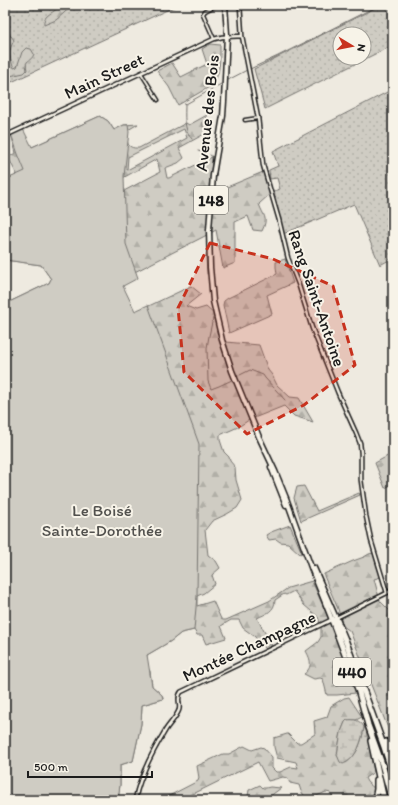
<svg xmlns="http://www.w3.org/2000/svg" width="398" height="805" viewBox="0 0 398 805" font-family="Itim,sans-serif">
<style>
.grass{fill:url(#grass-dots);stroke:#767470;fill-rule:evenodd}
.forest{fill:url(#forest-firs);stroke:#767470;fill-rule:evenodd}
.wetland{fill:url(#wetland-marsh);stroke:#767470}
.green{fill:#cfccc3;stroke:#767470}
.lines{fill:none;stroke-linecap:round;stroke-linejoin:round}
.stream{stroke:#6f6d69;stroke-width:1}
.minor-casing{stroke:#1c1c1c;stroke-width:5}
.tertiary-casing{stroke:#1c1c1c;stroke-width:5.5}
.primary-casing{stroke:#1c1c1c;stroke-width:7}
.motorway-casing{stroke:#1c1c1c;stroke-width:8}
.minor{stroke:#f7f3e8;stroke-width:2}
.tertiary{stroke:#f7f3e8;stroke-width:2.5}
.primary{stroke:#f7f3e8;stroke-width:4}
.motorway{stroke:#f7f3e8;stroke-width:5}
.marked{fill:#c8321e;fill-opacity:0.2;stroke:#c8321e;stroke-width:3;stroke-dasharray:8 5;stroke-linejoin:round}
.labels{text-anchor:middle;stroke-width:4;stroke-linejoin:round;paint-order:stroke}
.shield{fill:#f7f3e8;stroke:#5e5c59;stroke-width:1}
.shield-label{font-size:16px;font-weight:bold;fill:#1c1c1c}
.street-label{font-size:17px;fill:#1c1c1c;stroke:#f7f3e8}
.park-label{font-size:17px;fill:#52514e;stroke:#f7f3e8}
</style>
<defs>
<pattern id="grass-dots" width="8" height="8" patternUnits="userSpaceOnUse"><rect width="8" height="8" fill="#cfccc3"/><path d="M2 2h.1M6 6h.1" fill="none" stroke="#b1afa7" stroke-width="1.8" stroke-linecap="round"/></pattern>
<pattern id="forest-firs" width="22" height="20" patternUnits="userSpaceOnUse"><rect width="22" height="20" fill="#cfccc3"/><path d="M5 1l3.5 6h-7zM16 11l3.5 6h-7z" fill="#b1afa7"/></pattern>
<pattern id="wetland-marsh" width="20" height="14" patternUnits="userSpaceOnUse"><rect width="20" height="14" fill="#cfccc3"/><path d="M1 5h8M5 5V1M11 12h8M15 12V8" fill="none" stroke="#b1afa7"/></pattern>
</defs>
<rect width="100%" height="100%" fill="#eeeae0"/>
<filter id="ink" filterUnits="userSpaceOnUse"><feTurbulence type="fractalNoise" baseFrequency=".025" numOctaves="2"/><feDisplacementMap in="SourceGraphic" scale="8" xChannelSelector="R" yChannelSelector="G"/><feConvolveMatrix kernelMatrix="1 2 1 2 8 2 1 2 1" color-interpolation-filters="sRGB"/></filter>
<g filter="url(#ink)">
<path class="grass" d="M 5,5 L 178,5 L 5,85 Z
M 381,5 L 393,5 L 393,45 L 265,109 L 254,69 ZM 340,34 L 364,34 L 364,58 L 340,58 Z
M 393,89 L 393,258 L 380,265 L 354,204 L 283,234 L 274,191 L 280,189 L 277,178 L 270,179 L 269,170 L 278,166 L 273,151 Z"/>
<path class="forest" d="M 60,5 L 73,5 L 56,20 L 44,25 C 42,14 56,13 60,5 Z
M 5,34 L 11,36 L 14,40 C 8,52 9,56 14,68 L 17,67 L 22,52 L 26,48 L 31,49 L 34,54 C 31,63 24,58 27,70 L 24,73 L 5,77 Z
M 210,44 L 220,45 C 220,58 221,76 211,86 L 178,105 L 169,87 L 157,71 L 172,63 L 181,77 L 207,64 L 202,49 Z
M 207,115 L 207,117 L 203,121 L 203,127 L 206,127 L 208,132 L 179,148 L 184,158 L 178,163 L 165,168 L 167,178 L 169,178 L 212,157 C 212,169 209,183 208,195 L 263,172 L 270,194 L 259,204 C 263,216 269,217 262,231 L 253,230 L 248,216 L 235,222 L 235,263 L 223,268 L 216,230 L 203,237 L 117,281 L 134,313 L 191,286 L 201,294 L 186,306 L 196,310 L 206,307 L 215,315 L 219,338 L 226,342 L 259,345 L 268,370 L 272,375 L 277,385 L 290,397 L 299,398 L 313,422 L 294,416 L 284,406 L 249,420 L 238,427 L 220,435 L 220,440 L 224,452 L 229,457 L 230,461 L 235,467 L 236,480 L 242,500 L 237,508 L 227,514 L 212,521 L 205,530 L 208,555 L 216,561 L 220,568 L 212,575 L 215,584 L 204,593 L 197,596 L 197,606 L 213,601 L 221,619 L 223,620 L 226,620 L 269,601 L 288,588 L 312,581 L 345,656 L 356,693 L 337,695 L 327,695 L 323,679 L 320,678 L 314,679 L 304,674 C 313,667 311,660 306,651 L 318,642 L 321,637 L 321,628 L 318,617 L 304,605 L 294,591 L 286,595 L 284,594 L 275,600 C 275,611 266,614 257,618 L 272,646 L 266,649 L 254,636 L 243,628 L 239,620 L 231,620 L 221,626 L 226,638 L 206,644 L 202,635 L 197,635 L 194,630 L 181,633 L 171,641 L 147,655 L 146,665 L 150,671 L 152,686 L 162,695 L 163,699 L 142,705 L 141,724 L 133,761 L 120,765 L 120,785 L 118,800 L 5,800 L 5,304 L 49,283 L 51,279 L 41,265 L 5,260 L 5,180 L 15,176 L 16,173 L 10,161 L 5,163 L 5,158 L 16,153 L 11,134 L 32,147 L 100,116 L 108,121 L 114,130 L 124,125 L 138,124 L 128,130 C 127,140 125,149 139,148 L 186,123 L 189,125 ZM 184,129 L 187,138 L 127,170 L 128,157 ZM 157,159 L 160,172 L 122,192 L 121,179 Z
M 285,259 L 293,283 L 267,295 L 272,314 L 229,333 L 223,305 L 224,301 L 228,298 L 277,274 L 276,267 L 276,262 Z
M 393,453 L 393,484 L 385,488 L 375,463 Z
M 304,486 L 317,511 L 359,493 L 360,495 L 301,521 L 294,498 L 297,487 Z
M 290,525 L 302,553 L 300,554 L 288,543 L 280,542 L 276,539 L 269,540 L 266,535 L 271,532 Z
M 373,553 L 381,577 L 374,579 L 380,601 L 393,614 L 393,741 L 350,631 L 343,626 L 338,609 L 324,576 L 324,574 L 353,561 L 364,557 L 369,554 Z
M 349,697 L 362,717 L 356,720 L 347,720 L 345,722 L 341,732 L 337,755 L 340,760 L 346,763 C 358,754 362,741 364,727 L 366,730 L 374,772 L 365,778 L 367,782 L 376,790 L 373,800 L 333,800 L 333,798 L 331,793 L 326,792 L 307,800 L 301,791 L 299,785 L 290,783 L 287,778 L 283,777 L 268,781 L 258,762 L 189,796 L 179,799 L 167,800 L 165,798 L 198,781 L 199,778 L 197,766 L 223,754 L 229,754 L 244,746 L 252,750 L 261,747 L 264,748 L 272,757 L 272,768 L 276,772 L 280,772 L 291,767 L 298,768 L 296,762 L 277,758 L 274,747 L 274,738 L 287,734 L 288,734 L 297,743 L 301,743 L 315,734 L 314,721 L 327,717 L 331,706 L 344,698 Z
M 260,785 L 263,788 L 266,788 L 270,787 L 281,788 L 269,797 L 269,800 L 247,800 L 248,796 L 249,790 Z"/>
<path class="wetland" d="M 347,720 C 354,719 360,720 364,727 C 362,740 357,759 343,764 L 340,762 L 337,755 L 341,732 L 345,722 Z"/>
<path class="green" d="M 100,116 L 108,121 L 114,130 L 124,125 L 128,125 L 129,132 L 124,176 L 126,244 L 138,278 L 123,286 L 135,311 L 148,305 L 199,444 L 197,596 L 194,630 L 181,633 L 171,641 L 147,655 L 152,686 L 162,695 L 163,699 L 142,705 L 141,724 L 133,761 L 120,765 L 120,785 L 118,800 L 5,800 L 5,304 L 49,283 L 51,279 L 41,265 L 5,260 L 5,180 L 25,171 L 18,154 L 11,134 L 23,129 L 32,147 Z"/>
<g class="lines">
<path class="stream" d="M 250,69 L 278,56 L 379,5
M 228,80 L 247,70
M 192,139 C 183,130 185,115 185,103 L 186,104 L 221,84
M 198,151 L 206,153
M 210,155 L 213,157
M 211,246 L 213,204 L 218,157
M 206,256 L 207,274
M 213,318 L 209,336 L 207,348 L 208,381 L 211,389 L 219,386 L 232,380
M 240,375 L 250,370 L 263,375 L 265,378 L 285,400"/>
<defs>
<path id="minor" d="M 214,39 L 203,14 L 205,11 L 216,5
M 141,73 L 158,100
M 245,120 L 258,118"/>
<path id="tertiary" d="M 240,5 L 242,36 L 258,118 L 263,165 L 279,220 L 288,258 L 299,286 L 312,328 L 338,393 L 356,433 L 360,443 L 361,453 L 361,480 L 366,516 L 371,540 L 387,593
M 5,136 L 214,39 L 222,37 L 242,36
M 336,618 L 393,590
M 135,800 C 139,777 153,751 165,731 C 169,724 176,718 179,710 C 181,704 176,698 181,692 L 331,620"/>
<path id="primary" d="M 225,5 L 227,34 L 224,101 L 223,116 L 213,175 L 209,230 L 210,267 L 213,301 L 222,340 L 232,371 L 259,437 L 275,471 L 286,498 L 312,570 L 332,620
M 271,467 L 286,505
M 314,568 L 336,618"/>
<path id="motorway" d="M 336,618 L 346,642 L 384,747 L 393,775
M 332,620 L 358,689 L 368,725 L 382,764 L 392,800
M 371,741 L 384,800
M 386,742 L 393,759
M 375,800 L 377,789 L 377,780"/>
</defs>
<use href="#minor" class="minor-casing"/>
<use href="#tertiary" class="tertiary-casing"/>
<use href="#primary" class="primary-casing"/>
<use href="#motorway" class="motorway-casing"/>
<use href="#minor" class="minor"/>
<use href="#tertiary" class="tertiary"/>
<use href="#primary" class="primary"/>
<use href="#motorway" class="motorway"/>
</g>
</g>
<path class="marked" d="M 210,243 L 273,259 L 333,286 L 355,365 L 304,405 L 247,434 L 184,372 L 178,308 Z"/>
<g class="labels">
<g class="shield">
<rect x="194" y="186" width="34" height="28" rx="3"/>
<rect x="333" y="658" width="38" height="28" rx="3"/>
</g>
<g class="shield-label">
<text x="211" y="206">148</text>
<text x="352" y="678">440</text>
</g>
<g class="street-label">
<text transform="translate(104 76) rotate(-25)" y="6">Main Street</text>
<text transform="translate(207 113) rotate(-84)" y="6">Avenue des Bois</text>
<text transform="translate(317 298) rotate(71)" y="6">Rang Saint-Antoine</text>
<text transform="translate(249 646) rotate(-25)" y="6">Montée Champagne</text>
</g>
<g class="park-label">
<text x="102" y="516">Le Boisé<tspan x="102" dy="20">Sainte-Dorothée</tspan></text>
</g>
</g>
<rect width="398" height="805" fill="none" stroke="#f7f3e8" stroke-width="20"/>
<rect x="10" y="10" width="378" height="785" fill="none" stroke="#1c1c1c" stroke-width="1.5" filter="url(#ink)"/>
<g transform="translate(352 46) rotate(100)"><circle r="19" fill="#f7f3e8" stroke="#9f9d96"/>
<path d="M0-3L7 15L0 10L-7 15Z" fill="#c8321e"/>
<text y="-6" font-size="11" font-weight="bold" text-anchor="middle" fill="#1c1c1c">N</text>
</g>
<path d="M28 771v6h124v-6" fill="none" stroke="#1c1c1c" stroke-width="2"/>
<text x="34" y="771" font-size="12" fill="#1c1c1c" stroke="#f7f3e8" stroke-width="3" paint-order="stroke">500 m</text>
</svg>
